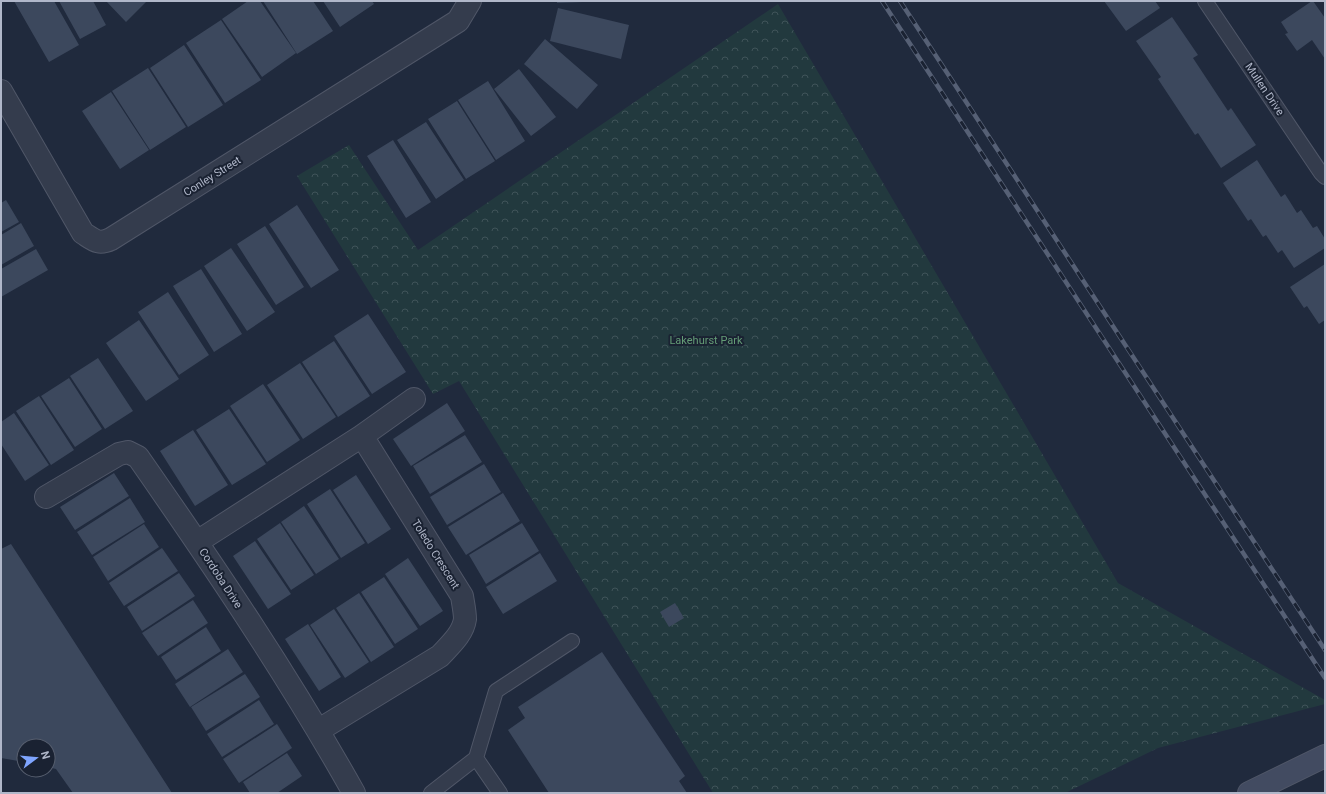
<svg xmlns="http://www.w3.org/2000/svg" width="1326" height="794" viewBox="0 0 1326 794" font-family="Roboto,sans-serif">
<style>
.park{fill:url(#park-crowns)}
.building{fill:#3c485d}
.lines{fill:none;stroke-linecap:round;stroke-linejoin:round}
.lane-casing{stroke:#505768;stroke-width:16}
.street-casing{stroke:#505768;stroke-width:24}
.secondary-casing{stroke:#505768;stroke-width:24}
.lane{stroke:#343c4d;stroke-width:14}
.street{stroke:#343c4d;stroke-width:22}
.secondary{stroke:#424b61;stroke-width:22}
.rail-casing{stroke:#566075;stroke-width:4.5}
.rail{stroke:#1a2232;stroke-width:3;stroke-dasharray:9;stroke-linecap:butt}
.labels{text-anchor:middle;stroke-width:4;stroke-linejoin:round;paint-order:stroke}
.street-label{font-size:11px;fill:#b0b7c9;stroke:#1a2232}
.park-label{font-size:11px;fill:#649c76;stroke:#1a2232}
</style>
<defs>
<pattern id="park-crowns" width="20" height="18" patternUnits="userSpaceOnUse"><rect width="20" height="18" fill="#22393e"/><path d="M2 6a3 3 0 1 1 6 0M12 15a3 3 0 1 1 6 0" fill="none" stroke="#405359"/></pattern>
</defs>
<rect width="100%" height="100%" fill="#202a3d"/>
<path class="park" d="M 778,4 L 1118,583 L 1325,700 L 1325,704 L 1158,748 L 1065,793 L 713,793 L 459,381 L 433,394 L 297,176 L 349,145 L 418,250 Z"/>
<path class="building" d="M 14,1 L 54,1 L 79,45 L 49,62 Z
M 59,1 L 93,1 L 106,25 L 80,39 Z
M 106,1 L 147,1 L 126,22 Z
M 248,1 L 260,1 L 296,53 L 262,77 L 222,19 Z
M 263,1 L 313,1 L 333,31 L 297,54 Z
M 323,1 L 372,1 L 374,4 L 340,27 Z
M 557,1 L 583,1 L 583,2 L 557,3 Z
M 1104,1 L 1155,1 L 1160,8 L 1126,31 Z
M 1312,1 L 1313,1 L 1325,18 L 1325,59 L 1312,40 L 1297,51 L 1285,34 L 1288,33 L 1281,22 Z
M 558,8 L 629,25 L 621,59 L 550,41 Z
M 1172,17 L 1198,55 L 1193,58 L 1228,111 L 1231,108 L 1256,145 L 1221,168 L 1198,133 L 1195,135 L 1158,79 L 1161,77 L 1136,41 Z
M 221,20 L 261,80 L 225,103 L 186,43 Z
M 545,39 L 598,85 L 577,109 L 524,64 Z
M 184,45 L 223,105 L 188,127 L 150,68 Z
M 148,68 L 186,127 L 150,150 L 112,91 Z
M 519,69 L 556,117 L 531,136 L 494,89 Z
M 488,81 L 525,141 L 496,160 L 458,100 Z
M 111,92 L 149,150 L 120,169 L 82,111 Z
M 457,101 L 495,161 L 466,179 L 428,119 Z
M 426,122 L 464,180 L 436,199 L 397,140 Z
M 393,140 L 431,202 L 406,218 L 367,156 Z
M 1257,160 L 1281,197 L 1285,194 L 1297,213 L 1301,210 L 1313,228 L 1317,226 L 1325,239 L 1325,248 L 1294,268 L 1282,250 L 1278,253 L 1266,235 L 1263,237 L 1251,219 L 1248,221 L 1223,183 Z
M 6,200 L 19,222 L 1,232 L 1,203 Z
M 297,205 L 339,270 L 311,288 L 269,224 Z
M 21,223 L 34,246 L 1,265 L 1,235 Z
M 265,226 L 304,287 L 276,305 L 237,244 Z
M 231,248 L 275,312 L 247,331 L 204,266 Z
M 36,249 L 48,270 L 1,297 L 1,269 Z
M 1325,264 L 1325,320 L 1319,324 L 1307,306 L 1304,308 L 1290,287 Z
M 201,269 L 242,334 L 214,352 L 173,286 Z
M 168,292 L 209,355 L 179,375 L 138,312 Z
M 368,314 L 406,372 L 372,394 L 334,336 Z
M 139,320 L 179,379 L 146,401 L 106,343 Z
M 334,341 L 370,396 L 338,417 L 302,362 Z
M 98,358 L 133,411 L 105,429 L 70,376 Z
M 300,363 L 336,417 L 303,439 L 267,385 Z
M 69,378 L 102,429 L 75,447 L 41,396 Z
M 263,384 L 300,440 L 267,462 L 230,406 Z
M 39,396 L 74,450 L 51,465 L 16,411 Z
M 447,403 L 465,431 L 411,466 L 393,439 Z
M 229,409 L 266,464 L 232,485 L 196,430 Z
M 14,413 L 49,465 L 25,481 L 1,444 L 1,422 Z
M 193,430 L 228,485 L 195,506 L 160,451 Z
M 465,435 L 482,462 L 430,494 L 413,466 Z
M 484,464 L 501,492 L 447,525 L 430,497 Z
M 114,473 L 129,496 L 75,530 L 60,507 Z
M 356,475 L 391,529 L 368,544 L 333,490 Z
M 330,489 L 365,543 L 341,558 L 307,504 Z
M 503,493 L 520,521 L 466,555 L 448,527 Z
M 130,498 L 145,522 L 92,555 L 77,532 Z
M 304,506 L 339,559 L 316,574 L 281,522 Z
M 280,523 L 314,575 L 291,590 L 257,539 Z
M 522,523 L 539,551 L 486,584 L 469,555 Z
M 144,524 L 159,547 L 108,581 L 93,557 Z
M 255,541 L 291,594 L 268,609 L 233,556 Z
M 11,544 L 172,793 L 73,793 L 56,769 L 48,767 L 48,746 L 24,746 L 24,762 L 1,758 L 1,549 Z
M 162,548 L 178,571 L 124,606 L 109,583 Z
M 540,553 L 557,581 L 503,614 L 486,587 Z
M 408,558 L 443,611 L 420,626 L 385,574 Z
M 179,573 L 195,596 L 142,631 L 127,607 Z
M 384,577 L 418,629 L 395,644 L 361,592 Z
M 359,593 L 394,647 L 371,662 L 336,608 Z
M 193,600 L 208,623 L 158,656 L 142,633 Z
M 675,603 L 684,618 L 669,627 L 660,612 Z
M 334,609 L 369,662 L 345,678 L 310,625 Z
M 308,624 L 341,677 L 319,691 L 285,639 Z
M 206,627 L 221,651 L 176,680 L 161,657 Z
M 228,649 L 243,672 L 190,707 L 175,684 Z
M 602,652 L 685,776 L 679,781 L 687,793 L 549,793 L 508,730 L 525,718 L 518,707 Z
M 245,674 L 260,697 L 206,731 L 191,707 Z
M 259,700 L 274,724 L 222,757 L 207,734 Z
M 277,724 L 292,748 L 239,783 L 223,759 Z
M 287,753 L 302,776 L 277,793 L 250,793 L 243,782 Z"/>
<g class="lines">
<defs>
<path id="lane" d="M 1205,1 L 1321,173 L 1325,177
M 476,758 L 496,691 L 572,641
M 431,793 L 476,758 L 500,793"/>
<path id="street" d="M 1,91 L 83,233 C 94,240 98,245 111,239 L 458,21 L 470,1
M 46,497 L 119,454 L 128,452 L 138,457 C 214,566 289,677 354,793
M 197,542 L 362,436 L 414,399
M 319,730 L 440,656 C 450,645 463,634 465,619 C 465,612 463,603 462,596 L 362,436"/>
<path id="secondary" d="M 1249,793 L 1325,756"/>
</defs>
<use href="#lane" class="lane-casing"/>
<use href="#street" class="street-casing"/>
<use href="#secondary" class="secondary-casing"/>
<use href="#lane" class="lane"/>
<use href="#street" class="street"/>
<use href="#secondary" class="secondary"/>
<defs>
<path id="rail" d="M 882,1 L 1325,678
M 900,1 L 1325,650"/>
</defs>
<use href="#rail" class="rail-casing"/>
<use href="#rail" class="rail"/>
</g>
<g class="labels">
<g class="street-label">
<text transform="translate(1265 89) rotate(56)" y="4">Mullen Drive</text>
<text transform="translate(212 176) rotate(-32)" y="4">Conley Street</text>
<text transform="translate(436 554) rotate(58)" y="4">Toledo Crescent</text>
<text transform="translate(221 578) rotate(57)" y="4">Cordoba Drive</text>
</g>
<g class="park-label">
<text x="706" y="344">Lakehurst Park</text>
</g>
</g>
<rect width="1326" height="794" fill="none" stroke="#b0b7c9" stroke-width="4"/>
<g transform="translate(36 758) rotate(74)"><circle r="19" fill="#1a2232" stroke="#565e6e"/>
<path d="M0-3L7 15L0 10L-7 15Z" fill="#7fa5ff"/>
<text y="-6" font-size="11" font-weight="bold" text-anchor="middle" fill="#b0b7c9">N</text>
</g>
</svg>
